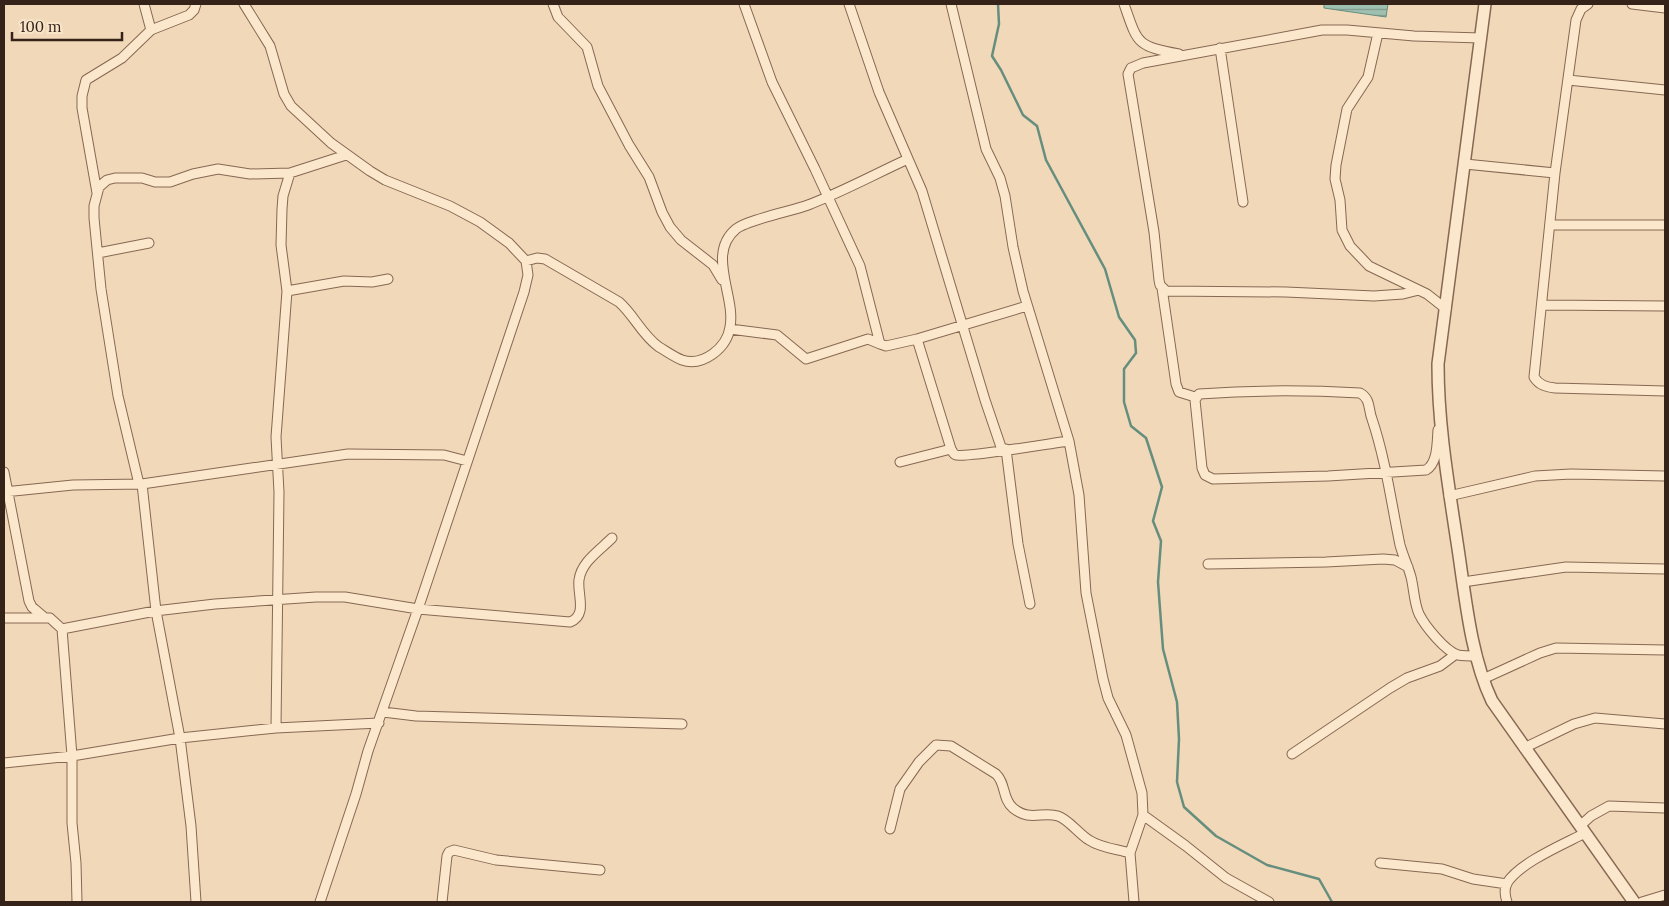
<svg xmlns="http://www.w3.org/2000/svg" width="1669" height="906" viewBox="0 0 1669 906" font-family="Lora,serif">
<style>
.water{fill:url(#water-rules);stroke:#668e7e}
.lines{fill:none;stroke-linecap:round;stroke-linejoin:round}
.stream{stroke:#668e7e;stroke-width:2.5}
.minor-casing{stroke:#876853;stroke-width:11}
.tertiary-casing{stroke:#876853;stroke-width:14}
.minor{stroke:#fbe7cc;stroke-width:9}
.tertiary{stroke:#fbe7cc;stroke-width:11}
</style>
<defs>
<pattern id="water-rules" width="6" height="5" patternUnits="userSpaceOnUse" patternTransform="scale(1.25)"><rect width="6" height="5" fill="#9ec0b1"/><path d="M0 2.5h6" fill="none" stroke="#829c8f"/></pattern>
</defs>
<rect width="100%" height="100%" fill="#f0d8b9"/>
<path class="water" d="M 1324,4 L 1388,4 L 1386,17 L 1324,8 Z"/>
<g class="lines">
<path class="stream" d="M 998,4 L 999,24 L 992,56 L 1001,70 L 1023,115 L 1037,126 L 1046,160 L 1105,269 L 1119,317 L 1135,340 L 1136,353 L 1124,369 L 1124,402 L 1131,426 L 1146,438 L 1162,487 L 1153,521 L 1161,541 L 1158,582 L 1163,649 L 1177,702 L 1179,739 L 1177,782 L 1184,807 L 1216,836 L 1267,865 L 1319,879 L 1332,902"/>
<defs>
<path id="minor" d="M 144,4 L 151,30
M 244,4 L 270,46 L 284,94 L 291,106 L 331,143 L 370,171 L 385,180 L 450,206 L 480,222 L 509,243 L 526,261 L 528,275 L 524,292 L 418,609 L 368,751 L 356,794 L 320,902
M 553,4 L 558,17 L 587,47 L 598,86 L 629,145 L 649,177 L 662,212 L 670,227 L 681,240 L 713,265 L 722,280
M 744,4 L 772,82 L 815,169 L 860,266 L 880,344 L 886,346 L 917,339 L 1027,306
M 849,4 L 879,92 L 922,191 L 985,400 L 1002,450
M 951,4 L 986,149 L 1000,178 L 1005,196 L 1013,247 L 1023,291 L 1069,441 L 1079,495 L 1086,593 L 1103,679 L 1108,698 L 1126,735 L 1142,793 L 1143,815 L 1130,853 L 1134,902
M 1124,4 C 1138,44 1136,46 1179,54
M 1588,4 L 1581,9 L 1576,20 L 1555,173 L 1534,377 C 1539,385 1546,387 1555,388 L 1665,391
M 1632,4 L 1665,8
M 1378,33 L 1368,77 L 1347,109 L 1336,165 L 1335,179 L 1340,200 L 1342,230 L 1350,246 L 1369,266 L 1427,294 L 1446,309
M 1220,48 L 1243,202
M 1568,80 L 1665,90
M 1465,164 L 1555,173
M 97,193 L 82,108 L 82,96 L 86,80 L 122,58 L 151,30 L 189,15 L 194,10 L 196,4
M 1550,225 L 1665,225
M 98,253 L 149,243
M 526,261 L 537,258 L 545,259 L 619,302 C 634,315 642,335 659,347 C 666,351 674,357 682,360 C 703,367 727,348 730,327 C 736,296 706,254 736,229 C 747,220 792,211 808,205 C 842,192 875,174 908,159
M 1162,288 L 1176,384 L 1179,392 L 1195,397
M 1419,290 L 1403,294 L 1374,296 L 1286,292 L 1166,291 L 1160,285 L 1159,280 L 1154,232 L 1128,74 L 1131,68 L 1143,63 L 1322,30 L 1347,30 L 1414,36 L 1481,38
M 287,291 L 344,281 L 372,282 L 388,279
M 1542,305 L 1665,306
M 730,329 L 777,335 L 806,359 L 868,339 L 880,344
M 917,339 L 951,449 C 953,452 953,454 956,455 C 965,458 1053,443 1069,441
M 1438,430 C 1437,442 1438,463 1426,470 L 1328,476 L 1213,479 L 1205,475 L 1202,468 L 1195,400 L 1199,394 C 1252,390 1306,390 1360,393 C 1371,399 1368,409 1372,419 C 1386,461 1391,502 1400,545 C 1403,556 1408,566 1411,577 C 1414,589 1414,603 1419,614 C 1425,626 1445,651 1458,655 C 1464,656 1470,656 1477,656
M 1006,449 L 1018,544 L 1030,604
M 900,462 L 951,449
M 4,472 L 29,601 L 32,607 L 45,618
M 139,484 L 118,396 L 101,289 L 94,218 L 94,206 L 99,187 L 107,180 L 115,178 L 142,178 L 155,182 L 170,182 L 193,174 L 218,169 L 250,174 L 290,173 L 346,155
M 142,484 L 156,611 L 180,738 L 191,826 L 196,902
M 4,492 L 73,485 L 142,484 L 348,454 L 444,455 L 467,461
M 1449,496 L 1535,476 L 1571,474 L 1665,476
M 1208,564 L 1326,562 L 1383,559 L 1395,560 L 1408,567
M 1463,582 L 1566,567 L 1665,569
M 4,618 L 50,618 L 62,629 L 72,756 L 72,823 L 76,863 L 77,902
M 62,629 L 155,611 L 215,604 L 316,597 L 345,597 L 418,609 L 570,622 C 588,615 577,594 579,580 C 581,562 600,550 612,538
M 1483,679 L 1540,653 L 1556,648 L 1665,650
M 383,712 L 416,716 L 682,724
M 276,728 L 279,492 L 276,437 L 287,291 L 281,245 L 282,209 L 283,196 L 290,173
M 1524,748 L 1574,724 L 1595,718 L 1665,724
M 1292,754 L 1390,688 L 1407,678 L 1440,666 L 1456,654
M 4,763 L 72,756 L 180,738 L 276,728 L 379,723
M 1143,815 L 1186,846 L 1226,878 L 1269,902
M 1580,826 L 1591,816 L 1609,806 L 1665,808
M 890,829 L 900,789 L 919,762 L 936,745 L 951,746 L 996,774 C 1006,783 1002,799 1013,808 C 1030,822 1042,811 1058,816 C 1068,819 1079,834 1089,840 C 1101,848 1116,849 1130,853
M 1380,863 L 1442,869 L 1473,879 L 1507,884
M 442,902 L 447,856 L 449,852 L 454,850 L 496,860 L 600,870
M 1507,902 C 1505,896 1504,889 1507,883 C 1519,863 1564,844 1585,833
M 1642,902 L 1665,895"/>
<path id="tertiary" d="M 1485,4 L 1438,364 C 1438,425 1448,482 1457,542 C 1465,593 1470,655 1492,701 L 1634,902"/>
</defs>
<use href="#minor" class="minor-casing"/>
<use href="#tertiary" class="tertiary-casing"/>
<use href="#minor" class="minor"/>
<use href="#tertiary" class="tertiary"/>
</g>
<rect width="1669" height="906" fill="none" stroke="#352319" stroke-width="10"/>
<path d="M12 32v8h110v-8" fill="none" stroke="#352319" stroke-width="2.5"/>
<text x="20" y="32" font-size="15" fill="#352319" stroke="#f7e4c9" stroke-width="4" paint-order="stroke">100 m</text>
</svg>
